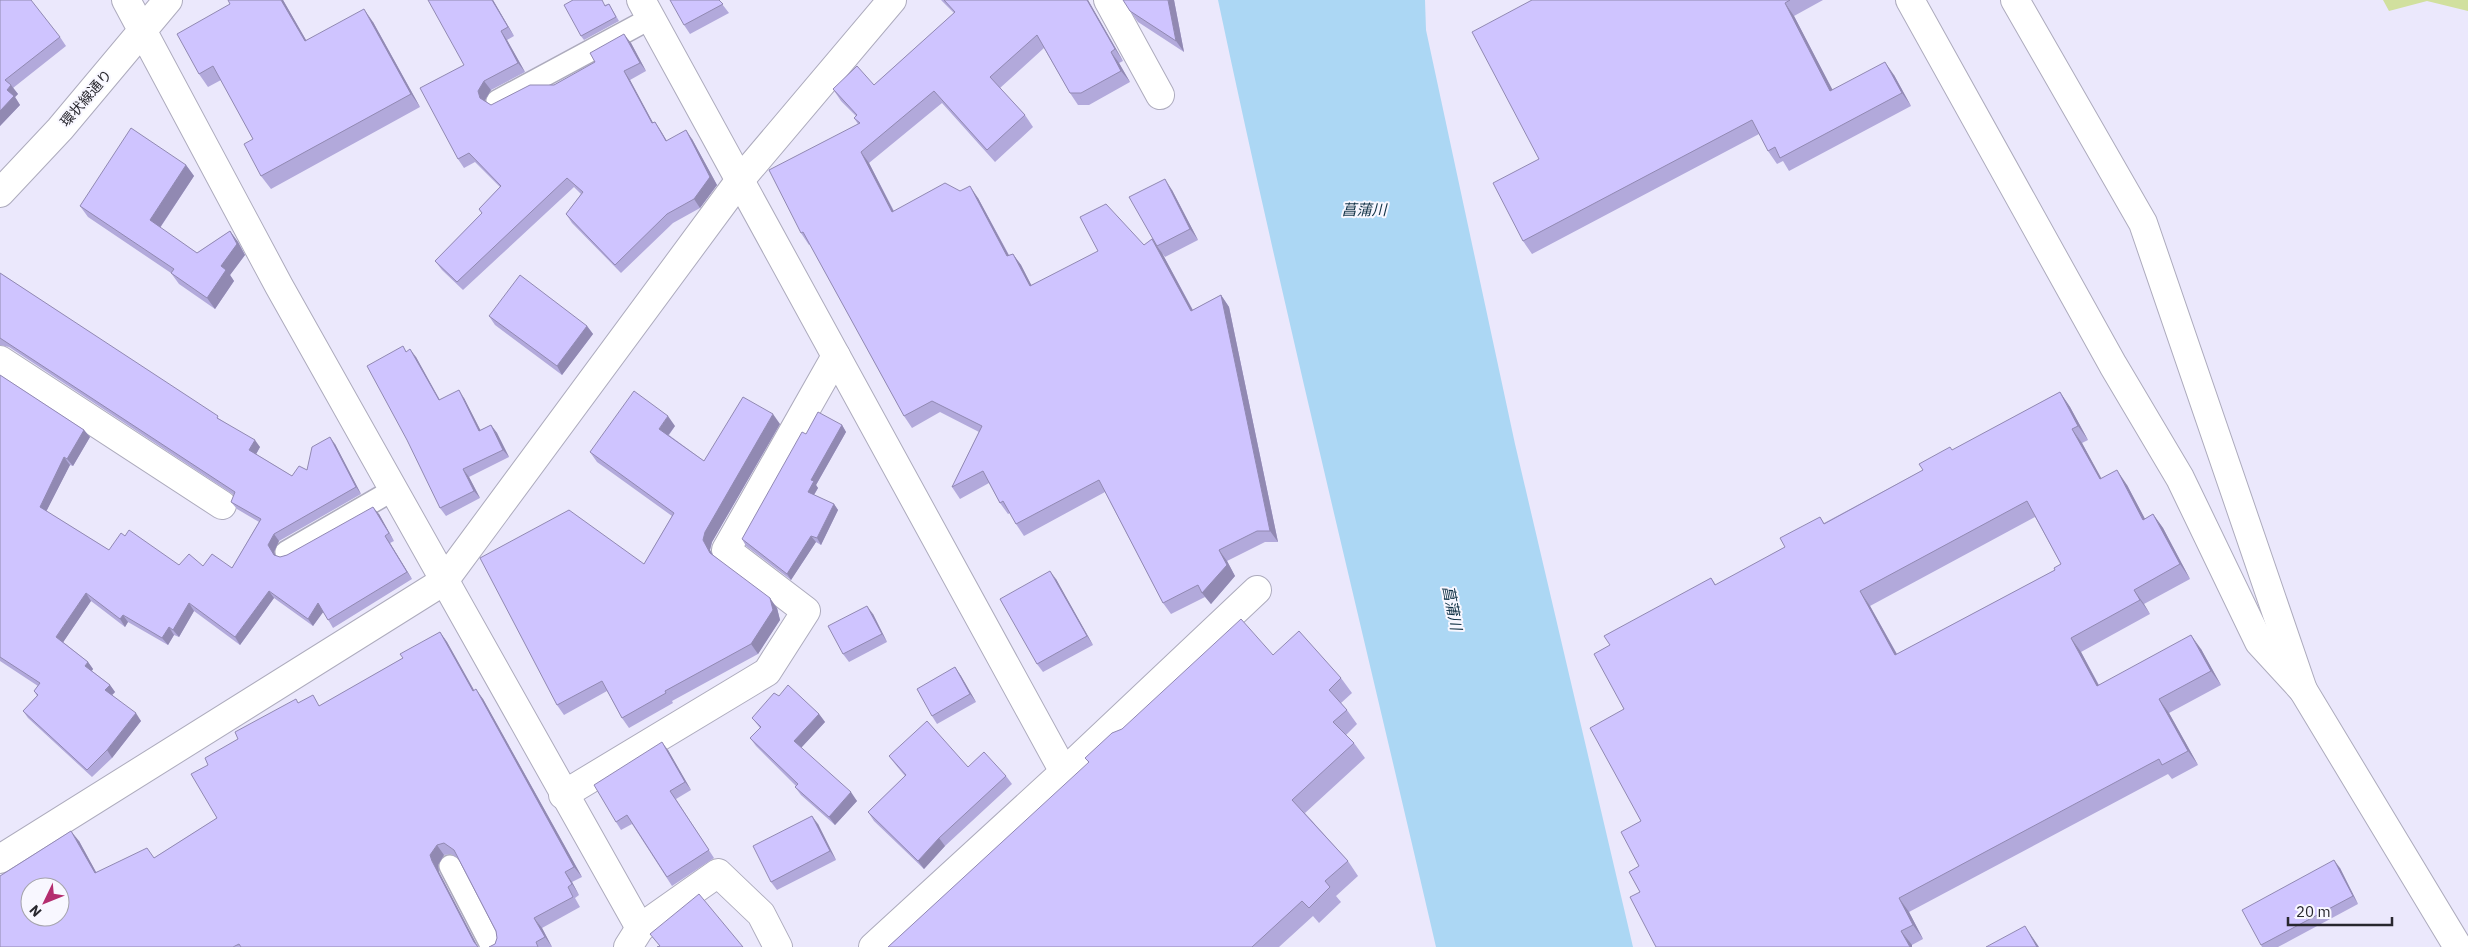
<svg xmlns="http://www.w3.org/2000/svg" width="2468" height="947" viewBox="0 0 2468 947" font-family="'IBM Plex Sans','Noto Sans JP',sans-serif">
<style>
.green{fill:#d1e09e}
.water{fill:#acd7f4}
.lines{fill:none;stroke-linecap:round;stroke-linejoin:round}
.service-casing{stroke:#adabbd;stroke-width:24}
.minor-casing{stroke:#adabbd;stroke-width:30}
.tertiary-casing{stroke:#adabbd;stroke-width:30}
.service{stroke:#fff;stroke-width:21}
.minor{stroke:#fff;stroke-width:28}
.tertiary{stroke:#fff;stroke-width:28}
.wall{fill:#b2a9db;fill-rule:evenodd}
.shaded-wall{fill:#9189b2}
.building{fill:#cfc4ff;stroke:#9189b2;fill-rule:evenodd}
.labels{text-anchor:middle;stroke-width:4;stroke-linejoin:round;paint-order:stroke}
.street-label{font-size:14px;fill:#28272e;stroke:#f8f7ff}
.water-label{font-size:15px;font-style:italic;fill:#113246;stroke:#f8f7ff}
</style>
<rect width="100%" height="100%" fill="#ebe8fc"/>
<path class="green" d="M 2383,0 L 2468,0 L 2468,11 L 2427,1 L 2389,11 Z"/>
<path class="water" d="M 1218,0 L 1425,0 L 1426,30 L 1515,444 L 1633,947 L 1436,947 C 1363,631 1285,317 1218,0 Z"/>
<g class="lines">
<defs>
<path id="service" d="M 497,101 L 651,18
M 286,552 L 393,490
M 450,866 L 492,947"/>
<path id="minor" d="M 1108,0 L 1160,95
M 1910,0 L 2113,365 L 2180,478 L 2259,642 L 2303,690
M 0,360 L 222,505
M 563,795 L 767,672 L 806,611 L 726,550 L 836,356
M 0,859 L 444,581 L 740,180 L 892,0
M 628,947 L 640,928 L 718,873 L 761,914 L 778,947
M 873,947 L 1064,772 L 1257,590"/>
<path id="tertiary" d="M 126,0 L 279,286 L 640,928
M 641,0 L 1064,772
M 2015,0 L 2143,223 L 2303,690 L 2458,947
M 0,193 L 60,129 L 168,0"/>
</defs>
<use href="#service" class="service-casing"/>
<use href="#minor" class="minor-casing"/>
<use href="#tertiary" class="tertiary-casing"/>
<use href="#service" class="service"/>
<use href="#minor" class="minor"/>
<use href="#tertiary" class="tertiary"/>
</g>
<path class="wall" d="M 0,0 L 60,37 L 66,46 L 13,88 L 18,94 L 15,97 L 20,105 L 0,126 Z
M 283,0 L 306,40 L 373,22 L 420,107 L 271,189 L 261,176 L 253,139 L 221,80 L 208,87 L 199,74 Z
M 493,0 L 514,36 L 507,40 L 525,72 L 491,90 L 485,100 L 485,101 L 491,105 L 554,85 L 631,43 L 646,71 L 630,80 L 653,123 L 655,122 L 667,141 L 692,139 L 717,185 L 700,208 L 673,223 L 621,273 L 572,223 L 566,214 L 581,194 L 574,187 L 463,290 L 442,270 L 435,261 L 482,213 L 479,209 L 500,187 L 475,162 L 464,168 L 458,159 L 464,65 Z
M 719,0 L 729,13 L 690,34 L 684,25 Z
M 941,0 L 1088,0 L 1123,61 L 1119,63 L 1130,82 L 1089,105 L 1078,105 L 1070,93 L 1044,48 L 1000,88 L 1025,115 L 1033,127 L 995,162 L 942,103 L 869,163 L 894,211 L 960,191 L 978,198 L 1009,255 L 1013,254 L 1021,265 L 1031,285 L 1144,245 L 1152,239 L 1172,190 L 1198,240 L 1165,257 L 1162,253 L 1193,310 L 1221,295 L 1229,307 L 1278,542 L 1265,542 L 1227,561 L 1235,576 L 1211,604 L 1205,597 L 1171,614 L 1163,603 L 1105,492 L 1024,536 L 1016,524 L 1010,513 L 1008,514 L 1000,503 L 989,483 L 960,499 L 952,487 L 979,432 L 940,412 L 912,428 L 904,416 L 810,244 L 809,245 L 801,233 L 858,124 L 854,118 L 856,116 L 841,101 L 833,89 L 874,85 L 954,13 Z
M 1174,0 L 1184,52 L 1138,22 L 1130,11 Z
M 1532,0 L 1823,0 L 1794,16 L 1832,90 L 1894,75 L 1911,106 L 1789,171 L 1783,161 L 1777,164 L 1768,151 L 1759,134 L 1532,254 L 1523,241 L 1539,159 Z
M 609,4 L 619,21 L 584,40 L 581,36 L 605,5 Z
M 186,165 L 194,176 L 160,228 L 197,253 L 230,231 L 238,242 L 245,255 L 230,275 L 234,281 L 215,309 L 179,284 L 171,273 L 88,217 L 80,206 Z
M 0,273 L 221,420 L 260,447 L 256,454 L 292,476 L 307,470 L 335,444 L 361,494 L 279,541 L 274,552 L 275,555 L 280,557 L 287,555 L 379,514 L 394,541 L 390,543 L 412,579 L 333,628 L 323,611 L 313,626 L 274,598 L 240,645 L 194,611 L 179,637 L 174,635 L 168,645 L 128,622 L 125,627 L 91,601 L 63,642 L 88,662 L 93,669 L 92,671 L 110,685 L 115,692 L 112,695 L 141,721 L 112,758 L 92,777 L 28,718 L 23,711 L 37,696 L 34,691 L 38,686 L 0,661 L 0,375 L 84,430 L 90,437 L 73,466 L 70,465 L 46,511 L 109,550 L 179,565 L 232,568 L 259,522 L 237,509 L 231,502 L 234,495 L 9,347 L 0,345 Z
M 489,316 L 587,326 L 593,334 L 562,375 L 495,325 Z
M 403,346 L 406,351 L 416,357 L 440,400 L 464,398 L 480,430 L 491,425 L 497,433 L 509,457 L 469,477 L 480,498 L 446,516 L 440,508 Z
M 2060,392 L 2070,407 L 2088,440 L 2082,443 L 2101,479 L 2127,485 L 2145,519 L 2153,514 L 2163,528 L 2190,579 L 2144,604 L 2150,614 L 2081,652 L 2099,685 L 2201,649 L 2221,685 L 2169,713 L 2198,765 L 2172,779 L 2168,774 L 1909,912 L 1923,939 L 1912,945 L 1912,947 L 1656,947 L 1640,892 L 1639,866 L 1641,821 L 1624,709 L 1610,645 L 1711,578 L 1716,585 L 1785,547 L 1820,517 L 1824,523 L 1923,470 L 1953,450 ZM 2035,517 L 2061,564 L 2055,570 L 1897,654 L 1870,606 Z
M 780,424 L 712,542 L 710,550 L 713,555 L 777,608 L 780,620 L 758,654 L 672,701 L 673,703 L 629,728 L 622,718 L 607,691 L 564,715 L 557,705 L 644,564 L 672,516 L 597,462 L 590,452 L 675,426 L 669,435 L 704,461 Z
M 842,425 L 846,432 L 816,485 L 818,488 L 814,495 L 834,504 L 838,510 L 821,545 L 816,542 L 791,580 L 746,546 L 742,539 L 806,434 Z
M 1056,579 L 1093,645 L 1043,672 L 1037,664 Z
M 873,614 L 887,642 L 849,662 L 843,654 Z
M 440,632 L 447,642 L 474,690 L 483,699 L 582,877 L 572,882 L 579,895 L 575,898 L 580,907 L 542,928 L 552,947 L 489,947 L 495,944 L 497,938 L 496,931 L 458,858 L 451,854 L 444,855 L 438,865 L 439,872 L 478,947 L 0,947 L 79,841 L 96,872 L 154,858 L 217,818 L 208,765 L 299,703 L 320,706 L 403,658 Z
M 1273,655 L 1341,678 L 1352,693 L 1341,703 L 1347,710 L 1357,724 L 1346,735 L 1354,743 L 1365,758 L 1305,813 L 1348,861 L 1358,876 L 1336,896 L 1341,902 L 1319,923 L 1313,916 L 1279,947 L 888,947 L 1089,763 L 1085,758 Z
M 955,667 L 961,676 L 976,702 L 937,724 L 932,716 Z
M 779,696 L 819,714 L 825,722 L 801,748 L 857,801 L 835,825 L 801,795 L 795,787 L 796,786 L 756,746 L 750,738 L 760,728 L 752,718 Z
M 668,750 L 691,790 L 676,799 L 714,858 L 672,886 L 632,824 L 621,830 L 616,822 Z
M 889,756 L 968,767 L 1006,776 L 1012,784 L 945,846 L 924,869 L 874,821 L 868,812 L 905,776 L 895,764 Z
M 818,824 L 836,860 L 777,890 L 771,882 Z
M 2340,868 L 2358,904 L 2278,947 L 2262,947 L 2261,945 Z"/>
<path class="shaded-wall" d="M 281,0 L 283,0 L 314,54 L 305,41 Z
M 492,0 L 493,0 L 514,36 L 508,27 Z
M 1087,0 L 1088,0 L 1123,61 L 1115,49 Z
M 1168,0 L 1174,0 L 1184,52 L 1176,41 Z
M 1785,3 L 1794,16 L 1840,104 L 1830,91 Z
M 364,9 L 373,22 L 420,107 L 411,94 Z
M 501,31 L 507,40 L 525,72 L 518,63 Z
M 624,34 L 631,43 L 646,71 L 640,63 Z
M 1111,52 L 1119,63 L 1130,82 L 1121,71 Z
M 1885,62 L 1894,75 L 1911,106 L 1902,93 Z
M 624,71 L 630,80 L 658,132 L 652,123 Z
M 484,81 L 491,90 L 485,100 L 486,107 L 480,98 L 478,91 Z
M 11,85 L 18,94 L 15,97 L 20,105 L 0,126 L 0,111 L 7,90 Z
M 655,122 L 661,131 L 672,150 L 666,141 Z
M 686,130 L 692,139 L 717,185 L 700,208 L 694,199 Z
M 861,152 L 869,163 L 900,224 L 892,212 Z
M 186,165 L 194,176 L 157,232 L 150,220 Z
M 1165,179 L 1172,190 L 1198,240 L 1190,229 Z
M 970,186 L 978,198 L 1015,267 L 1007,256 Z
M 230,231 L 238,242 L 245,255 L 230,275 L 234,281 L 215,309 L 207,298 L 221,266 Z
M 1152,239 L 1162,253 L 1199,322 L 1191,311 Z
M 1013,254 L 1021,265 L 1038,298 L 1030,286 Z
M 1221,295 L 1229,307 L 1278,542 L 1270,531 Z
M 587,326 L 593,334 L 562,375 L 557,366 Z
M 410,349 L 416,357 L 444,408 L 439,400 Z
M 459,390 L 464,398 L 485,439 L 479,431 Z
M 2060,392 L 2070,407 L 2088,440 L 2078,426 Z
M 773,414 L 780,424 L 712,542 L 710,550 L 717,562 L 710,553 L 703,540 L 705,532 Z
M 668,416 L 675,426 L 666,438 L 659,429 Z
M 491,425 L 497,433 L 509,457 L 503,450 Z
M 842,425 L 846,432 L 816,485 L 818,488 L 812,498 L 808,492 L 811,480 Z
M 2072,429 L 2082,443 L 2110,494 L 2100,479 Z
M 84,430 L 90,437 L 73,466 L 67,459 Z
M 330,437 L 335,444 L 361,494 L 356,487 Z
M 255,440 L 260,447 L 254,458 L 249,450 Z
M 64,457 L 70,465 L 45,514 L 40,507 Z
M 463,469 L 469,477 L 480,498 L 474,491 Z
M 2117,470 L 2127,485 L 2153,534 L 2143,520 Z
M 834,504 L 838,510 L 821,545 L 817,538 Z
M 373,507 L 379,514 L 394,541 L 389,533 Z
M 2153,514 L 2163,528 L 2190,579 L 2180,564 Z
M 274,534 L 279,541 L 274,552 L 279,563 L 268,545 Z
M 385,536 L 390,543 L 412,579 L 407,572 Z
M 811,536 L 816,542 L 791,580 L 787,574 Z
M 1219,550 L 1227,561 L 1235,576 L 1211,604 L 1202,593 Z
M 1050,571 L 1056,579 L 1093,645 L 1087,636 Z
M 2134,590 L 2144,604 L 2150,614 L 2140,600 Z
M 269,591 L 274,598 L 240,645 L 235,637 Z
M 1860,591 L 1870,606 L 1905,669 L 1895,655 Z
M 86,593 L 91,601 L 62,644 L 56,637 Z
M 770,598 L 777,608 L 780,620 L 758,654 L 751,644 Z
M 189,603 L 194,611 L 179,637 L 173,630 Z
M 318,603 L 324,611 L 313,626 L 308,619 Z
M 867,606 L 873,614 L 887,642 L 882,634 Z
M 123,615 L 128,622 L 125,627 L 120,619 Z
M 169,627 L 174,635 L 168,645 L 162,638 Z
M 440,632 L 447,642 L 480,701 L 473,691 Z
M 2191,635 L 2201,649 L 2221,685 L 2211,671 Z
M 2071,638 L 2081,652 L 2107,701 L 2097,686 Z
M 88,662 L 93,669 L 90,673 L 85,666 Z
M 955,667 L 961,676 L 976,702 L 970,694 Z
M 110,685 L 115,692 L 110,697 L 105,690 Z
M 476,689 L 483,699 L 582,877 L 574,867 Z
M 2159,699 L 2169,713 L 2198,765 L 2188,751 Z
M 136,713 L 141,721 L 112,758 L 107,750 Z
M 819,714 L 825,722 L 800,749 L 794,741 Z
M 662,742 L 668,750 L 691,790 L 685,782 Z
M 851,792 L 857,801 L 835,825 L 829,817 Z
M 812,816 L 818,824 L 836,860 L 830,851 Z
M 71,831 L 79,841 L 102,883 L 95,873 Z
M 939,838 L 945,846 L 924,869 L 918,861 Z
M 437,845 L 444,855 L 438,865 L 439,872 L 478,947 L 474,942 L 432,861 L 430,855 Z
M 2334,860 L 2340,868 L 2358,904 L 2353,896 Z
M 565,872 L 572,882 L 579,895 L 572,884 Z
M 1899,898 L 1909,912 L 1923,939 L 1913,925 Z
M 534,918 L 542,928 L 552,947 L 545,937 Z
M 2025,926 L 2039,947 L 2037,947 Z
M 1901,931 L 1912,945 L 1912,947 L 1910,947 Z"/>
<path class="building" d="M 0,0 L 31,0 L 60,37 L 5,80 L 11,85 L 7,90 L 14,96 L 0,111 Z
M 228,0 L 281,0 L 305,41 L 364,9 L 411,94 L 261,176 L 244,144 L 253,139 L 213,66 L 199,74 L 177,34 L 230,4 Z
M 428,0 L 492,0 L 508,27 L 501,31 L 518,63 L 484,81 L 478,91 L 480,98 L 491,105 L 530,85 L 554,85 L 595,62 L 590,53 L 624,34 L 640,63 L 624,71 L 652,123 L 655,122 L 666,141 L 686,130 L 710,177 L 694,199 L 667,214 L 615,265 L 566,214 L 583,192 L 567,178 L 457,282 L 435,261 L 482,213 L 479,209 L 501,186 L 469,153 L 458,159 L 420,88 L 464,65 Z
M 573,0 L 602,0 L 605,6 L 609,4 L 616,17 L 581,36 L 564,5 Z
M 670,0 L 719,0 L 723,4 L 684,25 Z
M 944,0 L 1087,0 L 1115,49 L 1111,52 L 1121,71 L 1081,93 L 1070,93 L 1037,35 L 990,77 L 1025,115 L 987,150 L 934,91 L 861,152 L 892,212 L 945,183 L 960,191 L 970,186 L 1007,256 L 1013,254 L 1030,286 L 1098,251 L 1080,217 L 1106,204 L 1144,245 L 1152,239 L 1191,311 L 1221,295 L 1270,531 L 1257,531 L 1219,550 L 1227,565 L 1202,593 L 1198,585 L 1163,603 L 1099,480 L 1016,524 L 1003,501 L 1000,503 L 983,471 L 952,487 L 982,426 L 932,401 L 904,416 L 803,232 L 801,233 L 769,170 L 860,123 L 854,118 L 857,115 L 833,89 L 857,66 L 874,85 L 955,12 Z
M 1123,0 L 1168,0 L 1176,41 L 1130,11 Z
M 1532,0 L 1790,0 L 1785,3 L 1830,91 L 1885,62 L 1902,93 L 1780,158 L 1775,147 L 1768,151 L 1752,120 L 1523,241 L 1493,183 L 1539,159 L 1472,32 Z
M 131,128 L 186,165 L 150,220 L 197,253 L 230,231 L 237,244 L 221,266 L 226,270 L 207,298 L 171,273 L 174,269 L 80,206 Z
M 1165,179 L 1190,229 L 1157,246 L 1129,197 Z
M 0,273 L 218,416 L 217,418 L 255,440 L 249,450 L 292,476 L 299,466 L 307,470 L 312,447 L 330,437 L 356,487 L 274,534 L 268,545 L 274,555 L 280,557 L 287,555 L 373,507 L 389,533 L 385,536 L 407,572 L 328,620 L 318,603 L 308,619 L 269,591 L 235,637 L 189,603 L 173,630 L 169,627 L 162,638 L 123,615 L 120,619 L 86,593 L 56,637 L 88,662 L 85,666 L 110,685 L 105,690 L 136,713 L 107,750 L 87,770 L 23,711 L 38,695 L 34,691 L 40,683 L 0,657 L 0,375 L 84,430 L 67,459 L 64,457 L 40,507 L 109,550 L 121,533 L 125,536 L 129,530 L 179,565 L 189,554 L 203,566 L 212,554 L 232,568 L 261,519 L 231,502 L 235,492 L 3,340 L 0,338 Z
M 520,275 L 587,326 L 557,366 L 489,316 Z
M 403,346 L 406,352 L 410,349 L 439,400 L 459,390 L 479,431 L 491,425 L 503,450 L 463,469 L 474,491 L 440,508 L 407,440 L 367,366 Z
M 634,391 L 668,416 L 659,429 L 704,461 L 743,397 L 773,414 L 705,532 L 703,540 L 710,553 L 770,598 L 773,610 L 751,644 L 665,691 L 666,693 L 622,718 L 602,681 L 557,705 L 480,558 L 569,510 L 644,564 L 674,513 L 590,452 Z
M 2060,392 L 2078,426 L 2072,429 L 2100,479 L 2117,470 L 2143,520 L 2153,514 L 2180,564 L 2134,590 L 2140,600 L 2071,638 L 2097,686 L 2191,635 L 2211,671 L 2159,699 L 2188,751 L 2162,765 L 2159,759 L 1899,898 L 1913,925 L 1901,931 L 1910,947 L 1656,947 L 1630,897 L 1640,892 L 1629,872 L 1639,866 L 1621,832 L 1641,821 L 1590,728 L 1624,709 L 1594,654 L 1610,645 L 1604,636 L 1711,578 L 1715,585 L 1785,547 L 1780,538 L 1820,517 L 1824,524 L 1923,470 L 1919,464 L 1950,447 L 1952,450 ZM 2027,501 L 2061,564 L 2054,568 L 2055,570 L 1895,655 L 1860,591 Z
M 818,412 L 842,425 L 811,480 L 814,481 L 808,492 L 834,504 L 817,538 L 811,536 L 787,574 L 742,539 L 802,432 L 806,434 Z
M 1050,571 L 1087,636 L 1037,664 L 1000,599 Z
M 867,606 L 882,634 L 843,654 L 828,626 Z
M 1241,619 L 1273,655 L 1299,631 L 1341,678 L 1329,690 L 1347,710 L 1333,722 L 1354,743 L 1292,800 L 1348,861 L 1325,881 L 1330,887 L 1309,908 L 1302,901 L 1252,947 L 888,947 L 1089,762 L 1085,758 L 1112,733 L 1122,729 Z
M 440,632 L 473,691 L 476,689 L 574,867 L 565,872 L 572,884 L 568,887 L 573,897 L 534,918 L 545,937 L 536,942 L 538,947 L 489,947 L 495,944 L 497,938 L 496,931 L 454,850 L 444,843 L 437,845 L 430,855 L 432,861 L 474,942 L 478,947 L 241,947 L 239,944 L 233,947 L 0,947 L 0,876 L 71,831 L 95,873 L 147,848 L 154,858 L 217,818 L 191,774 L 208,765 L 205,758 L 238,739 L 235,732 L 296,699 L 298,703 L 313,695 L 319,706 L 403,658 L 400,654 ZM 30,887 L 60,887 L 60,917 L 30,917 Z
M 955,667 L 970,694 L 932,716 L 917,689 Z
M 788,685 L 819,714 L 794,741 L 851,792 L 829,817 L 795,787 L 798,784 L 750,738 L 761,727 L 752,718 L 774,693 L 779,696 Z
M 927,721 L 968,767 L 984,752 L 1006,776 L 939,838 L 918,861 L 868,812 L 906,775 L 889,756 Z
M 662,742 L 685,782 L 670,791 L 709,850 L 667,877 L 627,815 L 616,822 L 594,785 Z
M 812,816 L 830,851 L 771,882 L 753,846 Z
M 2334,860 L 2353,896 L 2261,945 L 2242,910 Z
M 699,894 L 743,947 L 657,947 L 660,946 L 650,934 Z
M 2025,926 L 2037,947 L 1986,947 Z"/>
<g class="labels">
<g class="street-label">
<text transform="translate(86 98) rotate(-49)" y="5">環状線通り</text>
</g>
<g class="water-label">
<text x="1364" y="215">菖蒲川</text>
<text transform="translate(1452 608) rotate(79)" y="5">菖蒲川</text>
</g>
</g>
<g transform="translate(45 902) rotate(227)"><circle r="24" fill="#f8f7ff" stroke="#a5a4ab"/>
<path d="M0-4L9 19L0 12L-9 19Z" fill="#b42d6f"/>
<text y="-8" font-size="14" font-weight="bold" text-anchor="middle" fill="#28272e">N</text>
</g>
<path d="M2288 917v8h104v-8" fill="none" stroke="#28272e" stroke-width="2.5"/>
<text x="2296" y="917" font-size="15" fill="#28272e" stroke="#f8f7ff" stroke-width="4" paint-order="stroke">20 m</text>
</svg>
